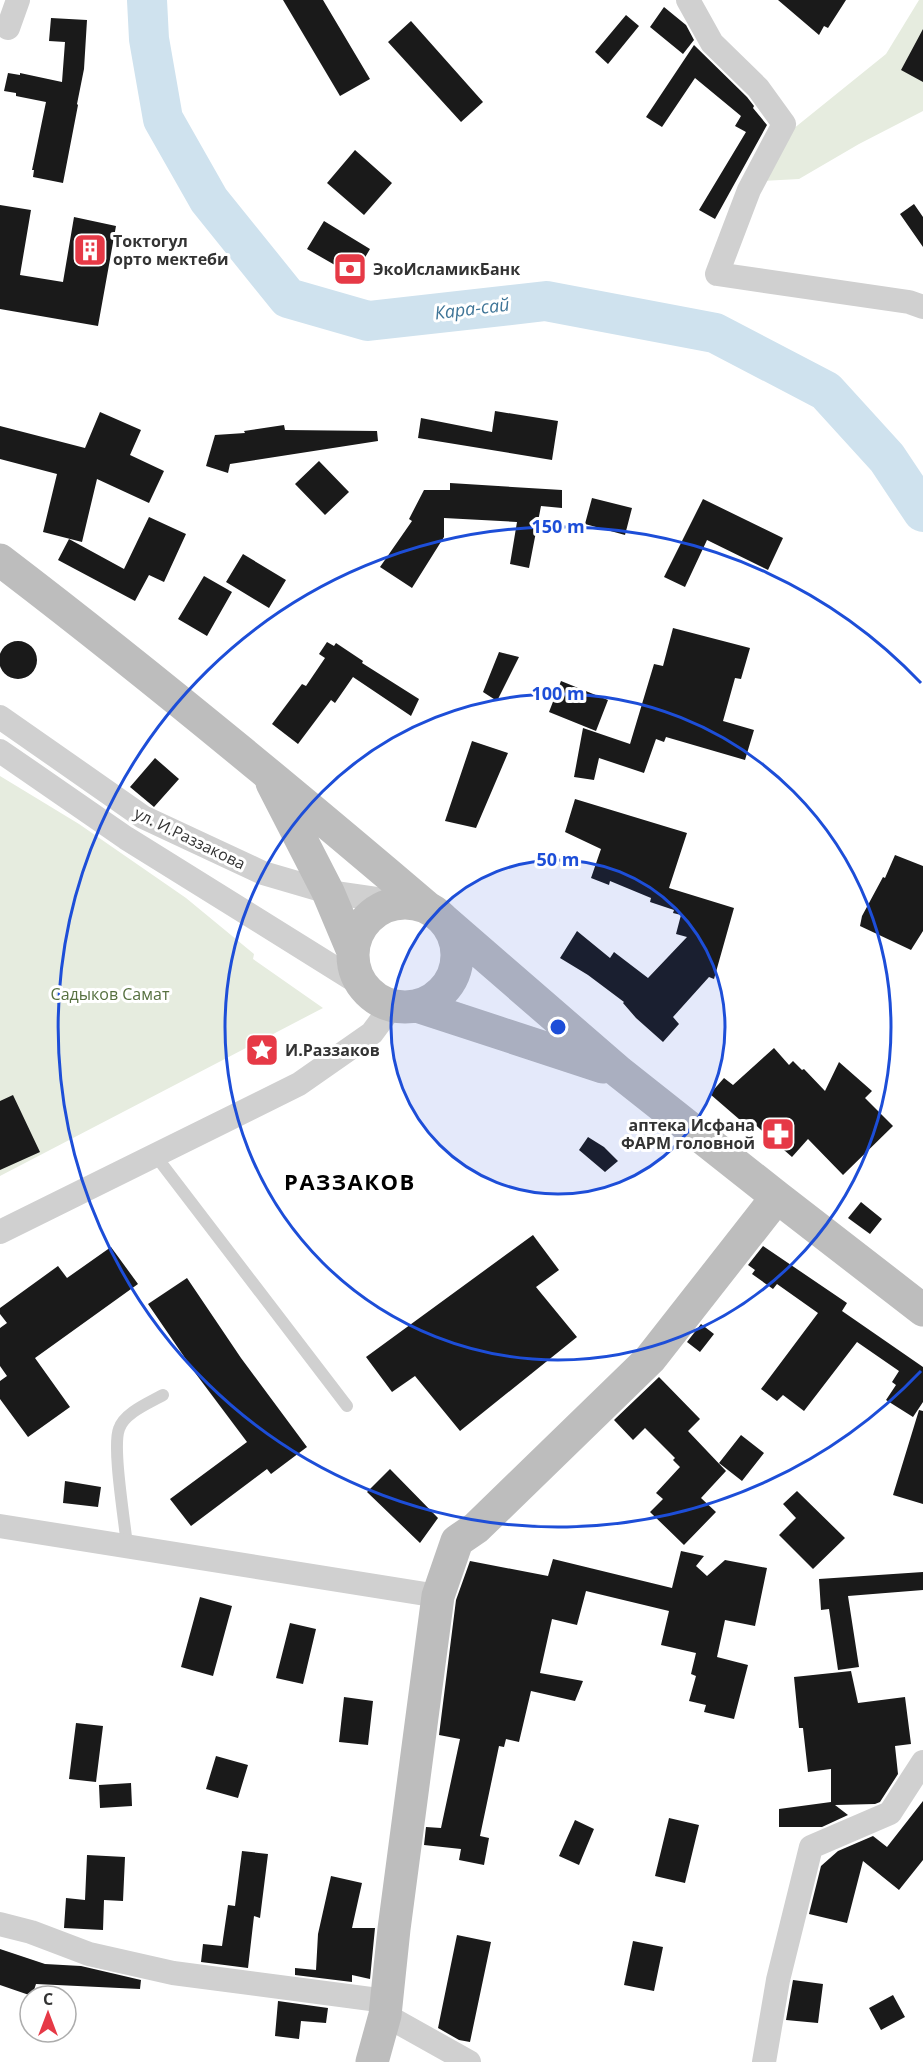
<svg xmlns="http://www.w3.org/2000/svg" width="923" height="2062" viewBox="0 0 923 2062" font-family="'Open Sans',sans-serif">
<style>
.green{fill:#e6ecdf}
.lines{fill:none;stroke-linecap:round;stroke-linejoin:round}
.river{stroke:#cfe2ee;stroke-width:40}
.building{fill:#1a1a1a}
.lane{stroke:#d0d0d0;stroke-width:12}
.street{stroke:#d0d0d0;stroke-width:24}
.secondary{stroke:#bdbdbd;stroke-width:33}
.ring{fill:none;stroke:#1d4ed8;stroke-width:3}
.labels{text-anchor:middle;stroke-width:6;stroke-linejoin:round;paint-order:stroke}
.poi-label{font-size:16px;font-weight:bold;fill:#333;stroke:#fff;text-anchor:start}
.street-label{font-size:16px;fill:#333;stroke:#fff}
.park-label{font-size:16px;fill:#56703f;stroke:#fff}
.water-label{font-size:18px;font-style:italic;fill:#3f7597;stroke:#fff}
.district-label{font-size:22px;font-weight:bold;letter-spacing:1.5px;fill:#000;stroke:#fff}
.centre{fill:#1d4ed8;stroke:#fff;stroke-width:3}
.ring-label{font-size:18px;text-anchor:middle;font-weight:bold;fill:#1d4ed8;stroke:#fff;stroke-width:6;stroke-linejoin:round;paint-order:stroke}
</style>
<rect width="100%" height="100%" fill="#fff"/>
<path class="green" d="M 919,0 L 923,0 L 923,111 L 859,144 L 799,179 L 760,181 L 772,146 L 886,54 Z
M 0,776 L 79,824 L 186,898 L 254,954 L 253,959 L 323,1008 L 0,1176 Z"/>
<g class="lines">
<path class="river" d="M 147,0 L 149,39 L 163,119 L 209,200 L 288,298 L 368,321 L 546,301 L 715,333 L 826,391 L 887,458 L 923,512"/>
</g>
<path class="building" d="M 283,0 L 323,0 L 370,79 L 340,96 Z
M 778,0 L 846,0 L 828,28 L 824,26 L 819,35 Z
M 664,7 L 686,25 L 694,40 L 683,54 L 650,27 Z
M 626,15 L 639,26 L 608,64 L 595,52 Z
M 51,18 L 87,20 L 84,69 L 77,104 L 78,105 L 63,183 L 33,177 L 34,170 L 32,170 L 46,102 L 16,96 L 16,93 L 4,91 L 8,73 L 20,75 L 20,73 L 62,82 L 65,42 L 49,41 Z
M 411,21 L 483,102 L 461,122 L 388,42 Z
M 923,29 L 923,82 L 901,70 Z
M 694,45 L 747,97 L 754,106 L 753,108 L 767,125 L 715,219 L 699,210 L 746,132 L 735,126 L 741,116 L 695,78 L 662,127 L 646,117 Z
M 355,150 L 392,183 L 364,215 L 327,183 Z
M 914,204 L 923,217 L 923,247 L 900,214 Z
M 0,205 L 31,210 L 20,275 L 63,282 L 74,217 L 116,226 L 98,326 L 0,309 Z
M 324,221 L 370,249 L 354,276 L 307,249 Z
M 495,411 L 558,421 L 552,460 L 418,438 L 421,418 L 492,432 Z
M 100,412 L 141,430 L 130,455 L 164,471 L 149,503 L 97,479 L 82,542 L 43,532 L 57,474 L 0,459 L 0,426 L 85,448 Z
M 284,425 L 285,430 L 377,431 L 378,441 L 230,464 L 228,473 L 206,466 L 215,435 L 245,433 L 244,431 Z
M 319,461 L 349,492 L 325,515 L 295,484 Z
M 450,483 L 562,490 L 562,508 L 541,506 L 529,568 L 510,564 L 517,522 L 444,518 L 444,537 L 412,588 L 380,567 L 412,521 L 409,519 L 424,490 L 450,490 Z
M 592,498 L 632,508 L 625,535 L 585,524 Z
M 703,499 L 783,538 L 768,570 L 707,540 L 685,587 L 664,577 Z
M 149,517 L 186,534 L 164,582 L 149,575 L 135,601 L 58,560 L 69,539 L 124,569 Z
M 243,554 L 286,580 L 269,608 L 226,582 Z
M 204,576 L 232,592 L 207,636 L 178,619 Z
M 673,628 L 750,648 L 741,679 L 735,678 L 723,721 L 754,730 L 745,760 L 666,737 L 664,742 L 656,739 L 644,773 L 599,758 L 594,780 L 574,777 L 583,728 L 630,744 L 654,664 L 663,666 Z
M-1 660a19 19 0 1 1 38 0a19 19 0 1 1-38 0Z
M 327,642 L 334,646 L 336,643 L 363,661 L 362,663 L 419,699 L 411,716 L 353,677 L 335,703 L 331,700 L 298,744 L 272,724 L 302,684 L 306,686 L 325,658 L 319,654 Z
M 499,652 L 519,657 L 497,701 L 483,692 Z
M 561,681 L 608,700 L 596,731 L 549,712 Z
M 472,741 L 508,753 L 476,828 L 445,821 Z
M 155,758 L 179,779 L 154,807 L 130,787 Z
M 575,799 L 687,833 L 669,888 L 734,908 L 714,979 L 709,977 L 673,1017 L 679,1024 L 663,1042 L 636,1018 L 623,1003 L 624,1002 L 588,975 L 560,958 L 577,931 L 610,958 L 614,952 L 648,978 L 687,937 L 676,934 L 681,915 L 673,913 L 674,910 L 650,902 L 651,898 L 610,881 L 609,885 L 591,878 L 601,849 L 565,832 Z
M 895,855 L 923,866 L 923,931 L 911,950 L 860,926 L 862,916 L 883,877 L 885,878 Z
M 774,1048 L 789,1065 L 793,1061 L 802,1070 L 804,1069 L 825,1091 L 839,1062 L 872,1091 L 865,1098 L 893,1126 L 843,1175 L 808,1139 L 792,1157 L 751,1121 L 747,1126 L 710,1094 L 724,1078 L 733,1085 Z
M 13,1095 L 40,1152 L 0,1170 L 0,1101 Z
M 588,1137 L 604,1147 L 618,1161 L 605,1172 L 579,1150 Z
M 861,1202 L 882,1219 L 870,1234 L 848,1218 Z
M 533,1235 L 559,1270 L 536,1287 L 577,1337 L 460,1431 L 415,1376 L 392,1392 L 366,1357 Z
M 763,1246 L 847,1303 L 842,1311 L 923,1367 L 923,1402 L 913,1417 L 886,1400 L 896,1385 L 892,1382 L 899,1371 L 857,1342 L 804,1411 L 783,1395 L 777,1401 L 761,1389 L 818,1313 L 777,1284 L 773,1289 L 752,1274 L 755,1270 L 748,1265 Z
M 111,1247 L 138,1284 L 35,1358 L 70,1407 L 28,1437 L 0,1399 L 0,1381 L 7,1376 L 0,1366 L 0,1328 L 7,1323 L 0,1314 L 0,1308 L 58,1266 L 67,1278 Z
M 187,1278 L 241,1358 L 307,1447 L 271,1474 L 267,1469 L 191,1526 L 170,1499 L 247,1442 L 196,1374 L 148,1304 Z
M 701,1324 L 714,1334 L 700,1352 L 687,1342 Z
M 659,1377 L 700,1419 L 688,1431 L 726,1471 L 701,1498 L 716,1512 L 684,1545 L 650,1512 L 663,1499 L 656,1493 L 680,1467 L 673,1460 L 675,1458 L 645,1428 L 633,1440 L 614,1420 Z
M 919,1410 L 923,1411 L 923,1504 L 893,1495 Z
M 741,1435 L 764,1453 L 742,1481 L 719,1463 Z
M 390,1469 L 438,1518 L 420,1543 L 367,1492 Z
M 65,1481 L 101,1487 L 98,1507 L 63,1503 Z
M 797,1491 L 845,1538 L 813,1569 L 779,1535 L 796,1518 L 783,1504 Z
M 681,1551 L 704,1556 L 696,1566 L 707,1576 L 725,1560 L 767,1568 L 755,1626 L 725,1620 L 717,1657 L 748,1665 L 734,1719 L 704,1712 L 706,1705 L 689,1701 L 696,1676 L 691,1674 L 696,1653 L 661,1645 L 669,1611 L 586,1591 L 577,1625 L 552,1619 L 540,1673 L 583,1681 L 575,1701 L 531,1691 L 519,1742 L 506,1739 L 504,1747 L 499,1746 L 480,1836 L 489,1838 L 484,1865 L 459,1860 L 461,1849 L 424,1845 L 426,1827 L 441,1828 L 460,1739 L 439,1735 L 456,1600 L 470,1561 L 548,1576 L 553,1559 L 672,1588 Z
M 923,1572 L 923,1590 L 848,1596 L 859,1667 L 838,1670 L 829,1609 L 821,1610 L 819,1579 Z
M 200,1597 L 232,1606 L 213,1676 L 181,1667 Z
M 290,1623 L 316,1629 L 303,1684 L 276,1678 Z
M 851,1671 L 858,1703 L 905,1697 L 911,1744 L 895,1746 L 898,1774 L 880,1802 L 875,1804 L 835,1805 L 848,1815 L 822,1827 L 779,1827 L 779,1809 L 831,1802 L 831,1769 L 808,1772 L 803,1728 L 799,1728 L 794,1677 Z
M 344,1697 L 373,1701 L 368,1745 L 339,1742 Z
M 76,1723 L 103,1726 L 96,1782 L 69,1779 Z
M 216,1756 L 248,1765 L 238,1798 L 206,1789 Z
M 131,1783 L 132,1806 L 100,1808 L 99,1785 Z
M 923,1801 L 923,1860 L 899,1890 L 863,1861 L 847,1923 L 809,1914 L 821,1866 L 838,1851 L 873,1836 L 887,1847 Z
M 669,1818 L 699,1825 L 685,1883 L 655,1876 Z
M 575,1820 L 594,1829 L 579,1865 L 559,1856 Z
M 242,1851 L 268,1854 L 260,1918 L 254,1916 L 248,1968 L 201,1962 L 203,1944 L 222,1946 L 228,1905 L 235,1906 Z
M 87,1855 L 125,1857 L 123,1901 L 104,1900 L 103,1930 L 64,1928 L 66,1898 L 85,1900 Z
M 331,1876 L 362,1883 L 352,1928 L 375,1928 L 370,1979 L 352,1975 L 352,1982 L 295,1975 L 295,1968 L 316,1970 L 318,1934 Z
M 457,1935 L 491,1942 L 470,2042 L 459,2040 L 438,2028 Z
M 633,1941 L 663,1947 L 654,1991 L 624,1985 Z
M 0,1949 L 45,1964 L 81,1966 L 141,1980 L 140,1989 L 36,1984 L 32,1996 L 0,1985 Z
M 793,1980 L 823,1984 L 818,2023 L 786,2020 Z
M 893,1995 L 905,2017 L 881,2030 L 869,2008 Z
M 278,2001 L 328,2008 L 326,2023 L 301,2021 L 299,2039 L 275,2036 Z"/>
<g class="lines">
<path class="lane" d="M 155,1155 L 347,1406
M 127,1546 C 125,1523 112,1447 119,1429 C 124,1413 149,1403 163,1395"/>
<path class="street" d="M 688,0 L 712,43 L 758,88 L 784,124 L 749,190 L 717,274 L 909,302 L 923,307
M 8,28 L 18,0
M 0,717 L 143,817 L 263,873 L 328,892 L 404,903
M 0,751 L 126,838 L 362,985
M 0,1232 L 299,1084 L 372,1033 L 392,1006
M 0,1526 L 438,1596
M 0,1924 L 31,1932 L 89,1954 L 173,1973 L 386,2001
M 385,2015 L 469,2062
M 764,2062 L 778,1980 L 811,1847 L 890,1813 L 923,1762"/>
<path class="secondary" d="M 0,560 C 147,672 288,789 429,909
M 272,783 L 328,892 L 352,949
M353 955a52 52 0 1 1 104 0a52 52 0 1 1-104 0Z
M 439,916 L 619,1072 L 777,1197 L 923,1310
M 417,1006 L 603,1067
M 372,2062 L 385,2015 L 394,1929 L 438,1596 L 457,1541 L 476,1528 L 650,1359 L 777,1197"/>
</g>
<circle cx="558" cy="1027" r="167" fill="#1d4ed8" fill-opacity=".12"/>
<g class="ring">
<circle cx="558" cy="1027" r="167"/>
<circle cx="558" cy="1027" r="333"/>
<path d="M921 1371A500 500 0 1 1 921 683"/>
</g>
<defs>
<symbol id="building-square" viewBox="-11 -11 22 22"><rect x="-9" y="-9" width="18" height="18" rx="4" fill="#e63946" stroke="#fff"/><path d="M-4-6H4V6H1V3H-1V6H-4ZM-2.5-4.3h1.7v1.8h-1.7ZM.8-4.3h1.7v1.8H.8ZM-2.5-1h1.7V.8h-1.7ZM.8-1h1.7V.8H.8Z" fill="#fff"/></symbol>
<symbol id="bank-square" viewBox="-11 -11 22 22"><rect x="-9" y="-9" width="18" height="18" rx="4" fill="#e63946" stroke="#fff"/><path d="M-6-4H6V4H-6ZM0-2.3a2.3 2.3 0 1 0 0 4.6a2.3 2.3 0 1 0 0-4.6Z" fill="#fff"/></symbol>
<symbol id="sight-square" viewBox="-11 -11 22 22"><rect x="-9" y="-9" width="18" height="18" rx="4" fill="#e63946" stroke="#fff"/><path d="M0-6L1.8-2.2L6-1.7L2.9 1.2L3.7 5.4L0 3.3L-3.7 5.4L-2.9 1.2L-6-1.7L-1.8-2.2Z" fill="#fff"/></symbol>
<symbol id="pharmacy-square" viewBox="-11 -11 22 22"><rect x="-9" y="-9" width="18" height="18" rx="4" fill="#e63946" stroke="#fff"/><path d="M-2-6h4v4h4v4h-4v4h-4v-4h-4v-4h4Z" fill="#fff"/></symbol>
</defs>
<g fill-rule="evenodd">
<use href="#building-square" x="71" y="231" width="38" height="38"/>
<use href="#bank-square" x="331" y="250" width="38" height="38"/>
<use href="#sight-square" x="243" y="1031" width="38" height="38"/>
<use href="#pharmacy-square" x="759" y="1115" width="38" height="38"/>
</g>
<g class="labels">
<g class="poi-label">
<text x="113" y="247">Токтогул<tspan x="113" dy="18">орто мектеби</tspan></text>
<text x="373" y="275">ЭкоИсламикБанк</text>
<text x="285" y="1056">И.Раззаков</text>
<text x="755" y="1131" text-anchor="end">аптека Исфана<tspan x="755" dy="18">ФАРМ головной</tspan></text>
</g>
<g class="street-label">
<text transform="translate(190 838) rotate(26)" y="6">ул. И.Раззакова</text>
</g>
<g class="park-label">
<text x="110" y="1000">Садыков Самат</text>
</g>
<g class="water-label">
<text transform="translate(472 309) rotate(-7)" y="6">Кара-сай</text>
</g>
<g class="district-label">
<text x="350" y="1190">РАЗЗАКОВ</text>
</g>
</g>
<circle cx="558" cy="1027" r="9" class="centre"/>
<g class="ring-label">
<text x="558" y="533">150 m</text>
<text x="558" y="700">100 m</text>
<text x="558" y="866">50 m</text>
</g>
<g transform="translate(48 2014)"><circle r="28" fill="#ffffff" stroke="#adadad" stroke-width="1.5"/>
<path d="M0-4.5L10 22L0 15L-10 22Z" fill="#e63946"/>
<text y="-9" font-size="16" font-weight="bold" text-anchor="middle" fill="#333333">С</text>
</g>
</svg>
